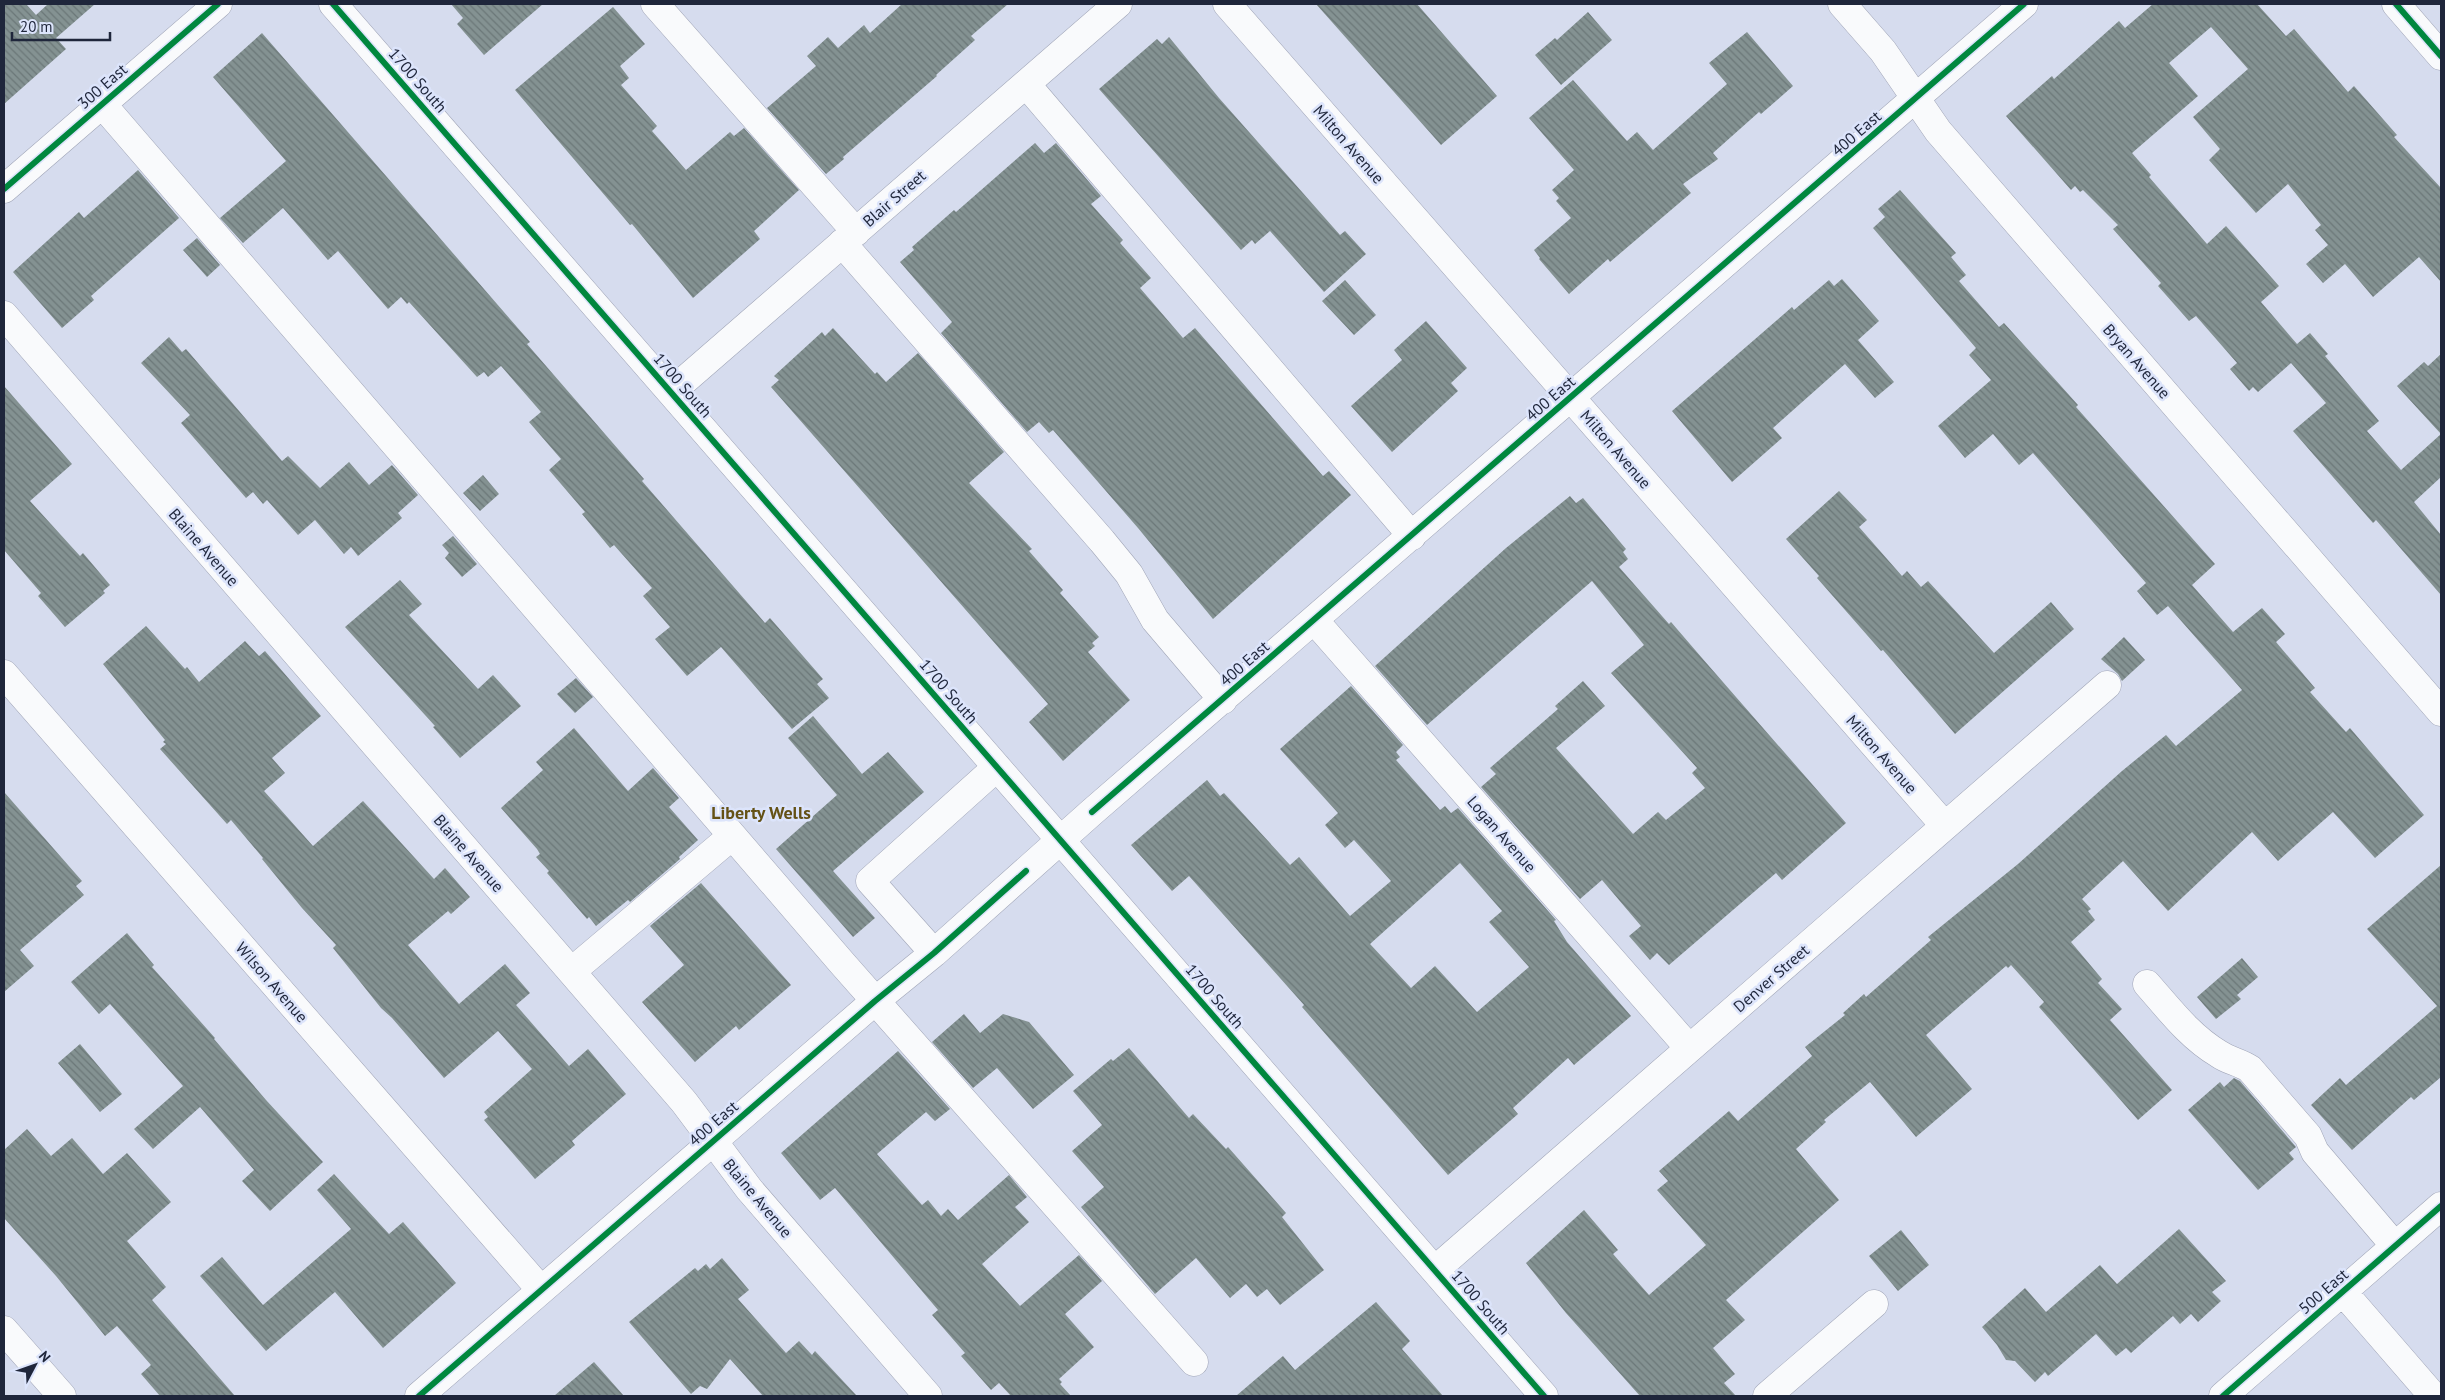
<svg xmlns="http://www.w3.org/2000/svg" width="2445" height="1400" viewBox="0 0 2445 1400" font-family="'PT Sans',sans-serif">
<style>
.building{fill:url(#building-back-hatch);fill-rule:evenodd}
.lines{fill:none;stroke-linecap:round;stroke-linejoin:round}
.minor-casing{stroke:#a0a5b7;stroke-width:29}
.minor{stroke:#f9fafc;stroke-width:28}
.cycleway-casing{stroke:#dce4fb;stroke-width:9}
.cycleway{stroke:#00873e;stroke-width:6}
.labels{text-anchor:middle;stroke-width:5;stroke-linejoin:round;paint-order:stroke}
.street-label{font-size:16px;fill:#1f263b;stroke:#dce4fb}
.neighbourhood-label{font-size:18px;font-weight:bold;fill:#645115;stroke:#dce4fb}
</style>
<defs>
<pattern id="building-back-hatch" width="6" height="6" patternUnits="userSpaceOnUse" patternTransform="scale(1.25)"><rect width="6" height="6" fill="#849292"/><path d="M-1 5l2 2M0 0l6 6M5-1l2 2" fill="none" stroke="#6b7778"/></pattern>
</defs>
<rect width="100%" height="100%" fill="#d6dcee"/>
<path class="building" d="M 4,4 L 26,4 L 36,15 L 48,4 L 95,4 L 56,38 L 66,49 L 4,104 Z
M 451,4 L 543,4 L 484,55 L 457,24 L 463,18 Z
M 902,4 L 1008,4 L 971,36 L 975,40 L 936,75 L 937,76 L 843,157 L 844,159 L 826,174 L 767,108 L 816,66 L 807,56 L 828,37 L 838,48 L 864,25 L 870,33 Z
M 1316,4 L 1417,4 L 1497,96 L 1441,145 Z
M 2153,4 L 2257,4 L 2286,36 L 2294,29 L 2348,92 L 2354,86 L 2397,135 L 2394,137 L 2441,188 L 2441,282 L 2419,257 L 2373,297 L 2345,264 L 2323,283 L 2306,264 L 2328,245 L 2315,230 L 2321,225 L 2288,184 L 2256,213 L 2209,160 L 2220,149 L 2193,117 L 2248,69 L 2211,27 L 2169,63 L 2198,96 L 2132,153 L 2151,175 L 2149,177 L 2207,244 L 2226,226 L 2279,286 L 2261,302 L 2297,344 L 2310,333 L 2328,354 L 2325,356 L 2379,421 L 2367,431 L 2401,470 L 2441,434 L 2397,386 L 2424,362 L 2428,366 L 2441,354 L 2441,477 L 2414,502 L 2441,535 L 2441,595 L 2376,520 L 2373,523 L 2293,431 L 2326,403 L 2291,363 L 2258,392 L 2253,387 L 2249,391 L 2230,369 L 2237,363 L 2196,316 L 2189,321 L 2158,286 L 2161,283 L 2113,229 L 2118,225 L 2083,190 L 2080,192 L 2075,186 L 2071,190 L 2006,116 L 2052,76 L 2054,79 L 2119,21 L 2125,28 Z
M 613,7 L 645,44 L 620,66 L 629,78 L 621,85 L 657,126 L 652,131 L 686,170 L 730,132 L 734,136 L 744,128 L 799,190 L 754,231 L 760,239 L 693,298 L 632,224 L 630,225 L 515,90 Z
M 1588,12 L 1612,40 L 1561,85 L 1535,55 L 1555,38 L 1557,40 Z
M 1747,32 L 1793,86 L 1761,114 L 1759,112 L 1713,153 L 1718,159 L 1683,184 L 1691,193 L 1610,262 L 1608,259 L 1569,294 L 1539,259 L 1540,258 L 1534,250 L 1571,218 L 1556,201 L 1559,198 L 1552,190 L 1574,170 L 1529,118 L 1573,80 L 1627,141 L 1637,132 L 1653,150 L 1727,84 L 1709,63 Z
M 262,33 L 530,342 L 527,344 L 644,479 L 642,481 L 765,623 L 770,618 L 823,679 L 817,684 L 829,698 L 792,729 L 721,647 L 687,676 L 655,639 L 670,627 L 643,596 L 652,588 L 614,545 L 610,548 L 582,514 L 585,512 L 549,470 L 561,459 L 529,422 L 541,412 L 501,366 L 488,377 L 484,372 L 477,377 L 409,302 L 407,304 L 401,297 L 388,309 L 338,251 L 328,260 L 283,208 L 243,243 L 220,218 L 286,161 L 213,77 Z
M 1169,37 L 1219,98 L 1340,235 L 1345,231 L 1366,254 L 1324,292 L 1270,231 L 1255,244 L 1252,240 L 1241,250 L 1099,89 L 1157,39 L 1162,44 Z
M 1035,143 L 1044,153 L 1056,143 L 1101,196 L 1091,204 L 1123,240 L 1120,243 L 1151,278 L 1140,288 L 1183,338 L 1195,328 L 1323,476 L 1329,471 L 1351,495 L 1213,619 L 1138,528 L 1053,430 L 1049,433 L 1039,422 L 1027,432 L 941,333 L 952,322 L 900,262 L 914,250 L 912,247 L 954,210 L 956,212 Z
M 138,170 L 179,218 L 91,296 L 94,300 L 62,328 L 13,272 L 79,212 L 84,218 Z
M 1900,190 L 1956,253 L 1951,257 L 1966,275 L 1959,281 L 1999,327 L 2004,323 L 2052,376 L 2078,405 L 2076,407 L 2215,564 L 2192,585 L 2233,632 L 2262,608 L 2285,634 L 2276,642 L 2315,688 L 2310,692 L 2346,732 L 2350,728 L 2424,815 L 2375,858 L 2333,812 L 2278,861 L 2252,832 L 2168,911 L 2123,861 L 2082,899 L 2091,909 L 2088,911 L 2095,920 L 2071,942 L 2102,979 L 2098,983 L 2122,1009 L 2110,1020 L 2172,1090 L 2138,1120 L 2039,1007 L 2044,1002 L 2011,965 L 2008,968 L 2006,966 L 1926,1035 L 1972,1089 L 1916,1137 L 1870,1082 L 1824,1120 L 1826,1122 L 1796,1149 L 1839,1200 L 1726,1300 L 1745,1320 L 1713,1348 L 1735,1374 L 1724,1383 L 1736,1396 L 1640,1396 L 1566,1313 L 1526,1263 L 1584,1210 L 1618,1250 L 1613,1254 L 1649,1295 L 1706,1245 L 1657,1190 L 1668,1181 L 1659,1171 L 1729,1111 L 1738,1121 L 1812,1056 L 1805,1047 L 1845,1015 L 1843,1013 L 1864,994 L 1866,997 L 1931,940 L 1928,937 L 2018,864 L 2122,771 L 2166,735 L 2176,746 L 2242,690 L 2168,606 L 2157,615 L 2137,591 L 2146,583 L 2033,453 L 2019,465 L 1993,434 L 1965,458 L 1938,426 L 1991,380 L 1969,355 L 1976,348 L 1873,228 L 1885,217 L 1878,209 Z
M 197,238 L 220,265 L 207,277 L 183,250 Z
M 1842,279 L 1879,321 L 1858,340 L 1894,382 L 1875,398 L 1845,364 L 1773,428 L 1782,438 L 1732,482 L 1672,411 L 1792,307 L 1794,310 L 1829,280 L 1834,286 Z
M 1345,280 L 1376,315 L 1354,335 L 1322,301 Z
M 1426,321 L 1467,368 L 1451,383 L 1458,391 L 1392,452 L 1351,406 L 1402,360 L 1394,350 Z
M 833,328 L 875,374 L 877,372 L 886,382 L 918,353 L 1004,452 L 969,483 L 1032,549 L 1029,551 L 1063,590 L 1060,593 L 1099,637 L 1092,643 L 1095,646 L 1088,652 L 1130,700 L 1063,761 L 1029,722 L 1048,704 L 771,387 L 779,380 L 774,376 L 822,332 L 825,336 Z
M 169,337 L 182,352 L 186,349 L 282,461 L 288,456 L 320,488 L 349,462 L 369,485 L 392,465 L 418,495 L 398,513 L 402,518 L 358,556 L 351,547 L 344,554 L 315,520 L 298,535 L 267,500 L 263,504 L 253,492 L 246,498 L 181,423 L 190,415 L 141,363 Z
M 4,386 L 72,464 L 30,501 L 80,556 L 83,553 L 110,585 L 103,591 L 105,593 L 65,627 L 38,596 L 41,593 L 4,550 Z
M 483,475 L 499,494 L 480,511 L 463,493 Z
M 1839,491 L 1867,520 L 1859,527 L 1902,576 L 1907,571 L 1921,587 L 1928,581 L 1994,653 L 2051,602 L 2074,629 L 1955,734 L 1883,650 L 1881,651 L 1817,578 L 1819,576 L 1786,539 Z
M 1570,496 L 1576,503 L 1583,498 L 1626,549 L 1623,552 L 1628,559 L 1619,567 L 1669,624 L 1671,622 L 1702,658 L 1846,823 L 1782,880 L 1776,873 L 1669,965 L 1657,953 L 1650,960 L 1629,936 L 1641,926 L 1602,880 L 1580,899 L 1481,787 L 1496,774 L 1490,768 L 1558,709 L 1555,706 L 1583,681 L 1605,706 L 1556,748 L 1633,834 L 1658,812 L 1666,820 L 1705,788 L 1692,773 L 1697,768 L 1611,673 L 1644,645 L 1592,581 L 1427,725 L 1375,666 L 1506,548 Z
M 453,536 L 477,564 L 462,577 L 445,558 L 449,553 L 442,545 Z
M 400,580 L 422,604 L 409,615 L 478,689 L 493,675 L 521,706 L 460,758 L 433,727 L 435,726 L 345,627 Z
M 146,626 L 185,669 L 187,667 L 199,682 L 245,641 L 259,656 L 265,651 L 321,716 L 272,758 L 285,773 L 264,791 L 313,846 L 363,801 L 434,879 L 445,868 L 470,897 L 451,914 L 448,911 L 408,945 L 459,1004 L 505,964 L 530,993 L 516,1005 L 569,1066 L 588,1049 L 626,1094 L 572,1141 L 575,1145 L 535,1179 L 484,1120 L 488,1117 L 484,1112 L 532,1069 L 498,1031 L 444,1078 L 392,1018 L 381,1008 L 333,948 L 336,945 L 302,908 L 262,859 L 263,858 L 231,820 L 227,824 L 160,749 L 166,744 L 163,742 L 165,740 L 103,664 Z
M 2124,637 L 2145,660 L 2122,681 L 2118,674 L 2101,659 Z
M 576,678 L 593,697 L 575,713 L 557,694 Z
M 1351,686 L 1403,745 L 1396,752 L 1400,757 L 1396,760 L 1440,810 L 1445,806 L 1451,813 L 1458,808 L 1556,920 L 1554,921 L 1567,942 L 1631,1016 L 1574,1065 L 1568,1058 L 1513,1108 L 1518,1114 L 1448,1175 L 1302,1007 L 1304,1005 L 1189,876 L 1172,891 L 1131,845 L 1207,780 L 1220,796 L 1224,793 L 1290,865 L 1299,857 L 1350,916 L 1391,881 L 1354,840 L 1345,848 L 1325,825 L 1338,813 L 1280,749 ZM 1460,863 L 1502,911 L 1489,922 L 1529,967 L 1477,1012 L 1435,966 L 1411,988 L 1370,944 Z
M 813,716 L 862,774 L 888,752 L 924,792 L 833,871 L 875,918 L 853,937 L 776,849 L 837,795 L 788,738 Z
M 574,728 L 628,791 L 653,768 L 679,798 L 669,807 L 698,840 L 679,857 L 680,859 L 630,902 L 628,900 L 596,926 L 589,917 L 587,919 L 547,873 L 549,871 L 536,857 L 540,854 L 537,849 L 501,808 L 543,770 L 536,762 Z
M 4,792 L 82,881 L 76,886 L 84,895 L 20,950 L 34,966 L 4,992 Z
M 2441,865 L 2441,1077 L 2414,1100 L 2411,1097 L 2352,1150 L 2311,1105 L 2340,1078 L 2346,1085 L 2437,1006 L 2367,929 Z
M 701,883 L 791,985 L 739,1030 L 736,1026 L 695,1062 L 642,1002 L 684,965 L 650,926 Z
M 127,933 L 154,965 L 152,967 L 215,1038 L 214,1039 L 266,1100 L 323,1162 L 270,1211 L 242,1181 L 254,1170 L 200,1107 L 153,1149 L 134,1129 L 183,1086 L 110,1004 L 99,1014 L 71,982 Z
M 2242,958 L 2258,977 L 2237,995 L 2241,999 L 2216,1019 L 2197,997 Z
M 964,1014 L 980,1033 L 1003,1014 L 1029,1022 L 1074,1075 L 1033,1109 L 997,1068 L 973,1088 L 932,1042 Z
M 80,1044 L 122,1094 L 100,1112 L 58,1063 Z
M 1129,1048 L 1189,1118 L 1193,1114 L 1226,1149 L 1228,1147 L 1286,1213 L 1282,1217 L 1324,1270 L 1280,1305 L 1267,1289 L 1257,1297 L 1246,1284 L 1230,1298 L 1196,1258 L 1155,1294 L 1081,1207 L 1104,1187 L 1072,1151 L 1102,1125 L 1073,1091 L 1111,1059 L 1113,1061 Z
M 898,1051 L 950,1109 L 935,1121 L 926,1112 L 877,1154 L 922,1205 L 928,1200 L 941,1216 L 948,1209 L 958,1220 L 1009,1175 L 1027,1197 L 1015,1207 L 1029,1222 L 982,1264 L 1020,1306 L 1079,1255 L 1102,1281 L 1065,1314 L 1094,1347 L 1059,1379 L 1062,1382 L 1060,1384 L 1071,1396 L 1011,1396 L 999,1383 L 991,1390 L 961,1356 L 965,1353 L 932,1315 L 938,1310 L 835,1188 L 820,1200 L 781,1153 Z
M 2234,1078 L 2240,1081 L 2296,1147 L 2289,1153 L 2294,1159 L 2258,1190 L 2188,1110 L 2220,1082 L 2224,1087 Z
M 27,1129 L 51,1156 L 72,1138 L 103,1174 L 127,1153 L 171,1202 L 127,1241 L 166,1287 L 152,1300 L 235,1396 L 160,1396 L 141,1374 L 151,1365 L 117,1326 L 105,1336 L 56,1276 L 4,1218 L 4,1150 Z
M 334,1174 L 389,1234 L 403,1222 L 456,1283 L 383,1348 L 335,1292 L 266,1351 L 200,1276 L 222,1257 L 263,1305 L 351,1229 L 317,1190 Z
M 2179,1229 L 2226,1281 L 2212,1292 L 2221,1301 L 2198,1322 L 2191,1314 L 2180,1324 L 2173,1316 L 2131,1353 L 2126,1348 L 2116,1356 L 2096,1334 L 2048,1376 L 2045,1372 L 2035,1382 L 2015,1361 L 2006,1360 L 1997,1345 L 1982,1327 L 2025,1288 L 2046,1312 L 2100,1265 L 2117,1284 Z
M 1901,1230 L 1929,1265 L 1898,1291 L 1869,1256 Z
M 722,1258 L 749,1290 L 738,1299 L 786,1353 L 799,1341 L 812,1355 L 815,1351 L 857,1396 L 763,1396 L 730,1359 L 707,1389 L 700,1386 L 691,1394 L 629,1322 L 695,1268 L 698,1271 L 706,1264 L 710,1269 Z
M 1376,1302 L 1410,1341 L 1402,1349 L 1443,1396 L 1236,1396 L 1283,1356 L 1295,1370 Z
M 594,1362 L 624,1396 L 554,1396 Z"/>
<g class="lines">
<defs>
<path id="minor" d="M 333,4 L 1544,1396
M 655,4 L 856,232
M 1227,4 L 1945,826
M 1842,4 L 1883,51 L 1938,131 L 2441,712
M 2396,4 L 2441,56
M 1026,84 L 1412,536
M 102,104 L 842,963 L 1194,1362
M 4,189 L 218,4
M 842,243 L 1102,541 L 1129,574 L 1155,620 L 1223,700
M 4,315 L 684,1102 L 749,1189 L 928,1396
M 671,392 L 1118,4
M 1314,620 L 1689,1048
M 4,674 L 541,1290
M 934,953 L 870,881 L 997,767
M 572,971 L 732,836
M 2147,984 C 2169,1009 2190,1037 2219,1054 C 2229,1061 2240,1062 2250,1069 L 2308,1136 L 2315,1152 L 2395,1246
M 1435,1270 L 2107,685
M 2343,1292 L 2433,1396
M 4,1330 L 62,1396
M 419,1396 L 875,1001 L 934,953 L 1092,812 L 2024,4
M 1767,1396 L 1874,1304
M 2223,1396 L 2441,1206"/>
</defs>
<use href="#minor" class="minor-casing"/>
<use href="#minor" class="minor"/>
<defs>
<path id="cycleway" d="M 333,4 L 1544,1396
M 2396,4 L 2441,56
M 4,189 L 218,4
M 1092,812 L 2024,4
M 419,1396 L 875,1001 L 934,953 L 1026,871
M 2223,1396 L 2441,1206"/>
</defs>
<use href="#cycleway" class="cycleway-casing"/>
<use href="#cycleway" class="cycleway"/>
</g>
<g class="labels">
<g class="street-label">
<text transform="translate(418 80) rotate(49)" y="6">1700 South</text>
<text transform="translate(102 86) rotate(-41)" y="6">300 East</text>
<text transform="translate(1856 133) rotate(-41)" y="6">400 East</text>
<text transform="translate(1349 144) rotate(49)" y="6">Milton Avenue</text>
<text transform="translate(894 198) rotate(-41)" y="6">Blair Street</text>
<text transform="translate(2137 361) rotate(49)" y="6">Bryan Avenue</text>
<text transform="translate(683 385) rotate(49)" y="6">1700 South</text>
<text transform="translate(1550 398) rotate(-41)" y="6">400 East</text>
<text transform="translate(1616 449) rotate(49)" y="6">Milton Avenue</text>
<text transform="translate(204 547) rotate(49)" y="6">Blaine Avenue</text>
<text transform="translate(1244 663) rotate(-41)" y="6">400 East</text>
<text transform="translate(949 691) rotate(49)" y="6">1700 South</text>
<text transform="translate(1882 754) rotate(49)" y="6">Milton Avenue</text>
<text transform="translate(1502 834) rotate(49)" y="6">Logan Avenue</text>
<text transform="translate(469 853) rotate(49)" y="6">Blaine Avenue</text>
<text transform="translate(1771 978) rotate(-41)" y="6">Denver Street</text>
<text transform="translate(272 982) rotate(49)" y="6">Wilson Avenue</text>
<text transform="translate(1215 996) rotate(49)" y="6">1700 South</text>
<text transform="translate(713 1123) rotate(-41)" y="6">400 East</text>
<text transform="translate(758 1198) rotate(50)" y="6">Blaine Avenue</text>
<text transform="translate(2323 1291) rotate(-41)" y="6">500 East</text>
<text transform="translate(1481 1302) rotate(49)" y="6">1700 South</text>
</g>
<g class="neighbourhood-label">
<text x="761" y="819">Liberty Wells</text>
</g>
</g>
<rect width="2445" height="1400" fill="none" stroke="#1f263b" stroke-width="10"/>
<g transform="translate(35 1365) rotate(49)" stroke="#dce4fb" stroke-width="4" paint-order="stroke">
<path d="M0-4L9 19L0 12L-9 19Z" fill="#1f263b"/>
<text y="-8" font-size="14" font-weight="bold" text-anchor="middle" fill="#1f263b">N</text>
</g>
<path d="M12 32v8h98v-8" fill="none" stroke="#1f263b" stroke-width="2.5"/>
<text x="20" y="32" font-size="15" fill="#1f263b" stroke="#dce4fb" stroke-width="4" paint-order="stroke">20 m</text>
</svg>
